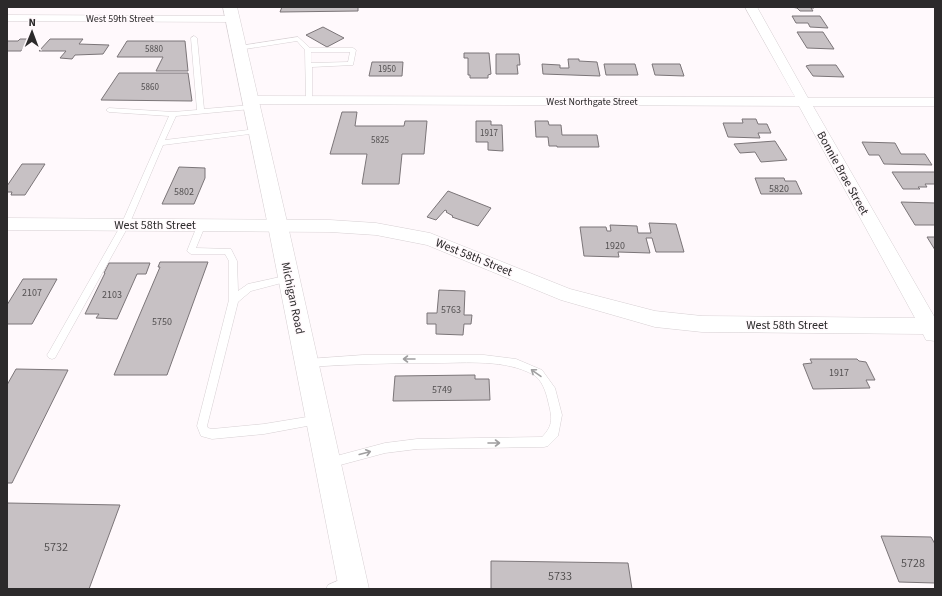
<svg xmlns="http://www.w3.org/2000/svg" width="942" height="596" viewBox="0 0 942 596" font-family="'Source Sans 3',sans-serif">
<style>
.building{fill:#c7c1c4;stroke:#7b7578}
.lines{fill:none;stroke-linecap:round;stroke-linejoin:round}
.lane-casing{stroke:#d7d0d3;stroke-width:1}
.street-casing{stroke:#d7d0d3;stroke-width:1}
.primary-casing{stroke:#d7d0d3;stroke-width:1}
.lane{fill:#fff;fill-rule:evenodd}
.street{fill:#fff;fill-rule:evenodd}
.primary{fill:#fff;fill-rule:evenodd}
.oneway{stroke:#a09fa0}
.labels{text-anchor:middle;stroke-width:3;stroke-linejoin:round;paint-order:stroke}
.far-number-label{font-size:9px;fill:#535051}
.far-street-label{font-size:10px;fill:#2c2a2b;stroke:#fff9fc}
.number-label{font-size:10px;fill:#535051}
.street-label{font-size:12px;fill:#2c2a2b;stroke:#fff9fc}
.near-number-label{font-size:12px;fill:#535051}
</style>
<rect width="100%" height="100%" fill="#fff9fc"/>
<path class="building" d="M 282,7 L 358,7 L 358,11 L 280,12 Z
M 791,7 L 813,7 L 814,8 L 811,8 L 813,11 L 800,11 L 797,8 Z
M 792,16 L 820,16 L 828,28 L 810,27 L 808,23 L 796,23 Z
M 323,27 L 344,38 L 327,47 L 306,35 Z
M 797,32 L 823,32 L 834,49 L 807,48 Z
M 20,39 L 31,39 L 21,51 L 7,51 L 7,41 L 18,41 Z
M 50,39 L 83,39 L 79,44 L 109,45 L 103,54 L 75,55 L 72,59 L 60,58 L 66,51 L 39,51 Z
M 127,41 L 185,41 L 188,71 L 156,71 L 163,57 L 117,57 Z
M 464,53 L 489,53 L 491,74 L 488,75 L 488,78 L 470,78 L 470,75 L 468,75 L 468,58 L 464,58 Z
M 496,54 L 519,54 L 520,65 L 517,65 L 518,74 L 496,74 Z
M 568,59 L 579,59 L 579,61 L 597,62 L 600,76 L 543,74 L 542,64 L 560,65 L 560,68 L 569,68 Z
M 372,62 L 403,62 L 402,76 L 369,76 Z
M 604,64 L 635,64 L 638,75 L 606,75 Z
M 652,64 L 680,64 L 684,76 L 655,75 Z
M 810,65 L 836,65 L 844,77 L 813,76 L 806,66 Z
M 119,73 L 188,73 L 192,101 L 101,100 Z
M 342,112 L 357,112 L 355,126 L 404,126 L 405,121 L 427,121 L 424,154 L 402,154 L 399,184 L 362,184 L 367,154 L 330,154 Z
M 742,119 L 756,119 L 758,124 L 767,124 L 771,133 L 758,133 L 760,138 L 728,137 L 723,123 L 743,123 Z
M 476,121 L 491,121 L 491,125 L 502,125 L 503,151 L 488,150 L 488,142 L 476,142 Z
M 535,121 L 548,121 L 549,125 L 561,125 L 562,135 L 597,135 L 599,147 L 557,147 L 557,146 L 549,146 L 548,137 L 536,137 Z
M 775,141 L 787,160 L 761,162 L 755,152 L 740,153 L 734,144 Z
M 862,142 L 895,143 L 901,154 L 925,154 L 932,165 L 884,164 L 879,155 L 869,155 Z
M 22,164 L 45,164 L 25,195 L 11,195 L 12,192 L 7,192 L 7,186 Z
M 179,167 L 205,168 L 205,178 L 194,204 L 162,204 Z
M 892,172 L 935,172 L 935,184 L 925,184 L 927,187 L 918,187 L 920,189 L 903,189 Z
M 755,178 L 784,178 L 785,181 L 796,181 L 802,194 L 761,194 Z
M 448,191 L 491,208 L 478,226 L 452,217 L 453,216 L 446,212 L 447,211 L 445,210 L 436,220 L 427,217 Z
M 901,202 L 935,203 L 935,225 L 915,225 Z
M 649,223 L 676,224 L 684,252 L 656,252 L 652,238 L 646,238 L 650,253 L 618,252 L 619,257 L 584,256 L 580,227 L 606,227 L 607,231 L 611,231 L 610,225 L 637,226 L 638,233 L 651,233 Z
M 927,237 L 935,237 L 935,250 Z
M 160,262 L 208,262 L 167,375 L 114,375 L 160,267 L 158,267 Z
M 109,263 L 150,263 L 146,274 L 137,274 L 117,319 L 96,318 L 99,314 L 85,314 L 105,273 L 104,273 Z
M 23,279 L 57,279 L 32,324 L 7,324 L 7,305 Z
M 439,290 L 465,291 L 464,315 L 472,315 L 471,324 L 464,324 L 463,335 L 436,334 L 436,324 L 427,324 L 427,313 L 437,313 Z
M 810,359 L 857,359 L 859,361 L 866,362 L 875,380 L 866,380 L 870,388 L 813,389 L 803,364 L 812,363 Z
M 16,369 L 68,370 L 12,483 L 7,483 L 7,385 Z
M 475,375 L 475,379 L 489,379 L 490,400 L 393,401 L 395,376 Z
M 7,503 L 120,505 L 89,589 L 7,589 Z
M 881,536 L 931,537 L 935,544 L 935,583 L 899,582 Z
M 491,561 L 628,563 L 632,589 L 491,589 Z"/>
<g class="lines">
<defs>
<path id="lane" d="M 194,36 L 197,38 L 204,109 L 251,105 L 254,107 L 251,109 L 176,116 L 165,140 L 257,129 L 261,131 L 257,133 L 163,145 L 129,225 L 55,358 L 52,359 L 49,358 L 47,355 L 49,352 L 121,225 L 169,116 L 109,112 L 106,110 L 109,108 L 173,112 L 197,110 L 191,38 Z
M 298,37 L 310,48 L 353,48 L 356,50 L 353,65 L 312,67 L 312,100 L 309,102 L 306,100 L 305,50 L 297,41 L 239,50 L 236,48 L 239,46 ZM 311,52 L 350,52 L 348,62 L 311,63 Z
M 201,223 L 205,226 L 196,248 L 231,249 L 237,261 L 238,291 L 248,284 L 289,275 L 293,278 L 289,281 L 251,291 L 238,302 L 207,426 L 208,428 L 212,429 L 264,424 L 319,415 L 323,417 L 324,420 L 323,423 L 264,434 L 212,439 L 201,436 L 197,426 L 229,300 L 229,261 L 225,254 L 191,254 L 187,251 L 197,226 Z
M 363,355 L 484,355 L 516,359 L 542,370 L 555,388 L 562,415 L 558,436 L 548,446 L 544,447 L 417,449 L 385,453 L 329,468 L 325,467 L 324,463 L 325,459 L 385,443 L 417,439 L 542,437 C 554,425 552,417 548,401 C 546,392 542,380 534,375 C 505,359 467,363 436,363 C 393,363 351,364 308,367 L 305,366 L 303,363 L 305,360 L 308,359 Z
M 349,576 L 353,578 L 355,582 L 353,586 L 347,589 L 326,589 L 328,585 Z"/>
<path id="street" d="M 745,7 L 757,7 L 808,98 L 935,98 L 935,106 L 813,106 L 935,318 L 935,341 L 926,340 L 923,334 L 702,332 L 655,327 L 561,300 L 427,245 L 376,235 L 330,232 L 7,230 L 7,218 L 330,220 L 376,223 L 430,233 L 570,289 L 655,311 L 702,316 L 915,318 L 799,106 L 250,104 L 245,103 L 243,100 L 245,97 L 250,96 L 795,97 Z
M 7,15 L 233,16 L 237,17 L 239,19 L 237,21 L 233,22 L 7,21 Z"/>
<path id="primary" d="M 223,7 L 237,7 L 288,226 L 369,589 L 339,589 L 268,226 Z"/>
</defs>
<use href="#lane" class="lane-casing"/>
<use href="#street" class="street-casing"/>
<use href="#primary" class="primary-casing"/>
<use href="#lane" class="lane"/>
<use href="#street" class="street"/>
<use href="#primary" class="primary"/>
</g>
<defs><path id="oneway-shaft" d="M-6 0H5M1.5-3L5.5 0L1.5 3" fill="none" stroke-width="1.6" stroke-linecap="round" stroke-linejoin="round"/></defs>
<g class="oneway">
<use href="#oneway-shaft" transform="translate(409 359) rotate(-180)"/>
<use href="#oneway-shaft" transform="translate(536 373) rotate(-145)"/>
<use href="#oneway-shaft" transform="translate(494 443)"/>
<use href="#oneway-shaft" transform="translate(365 453) rotate(-15)"/>
</g>
<g class="labels">
<g class="far-number-label">
<text x="154" y="52">5880</text>
<text x="387" y="72">1950</text>
<text x="150" y="90">5860</text>
<text x="489" y="136">1917</text>
<text x="380" y="143">5825</text>
</g>
<g class="far-street-label">
<text x="120" y="22">West 59th Street</text>
<text x="592" y="105">West Northgate Street</text>
</g>
<g class="number-label">
<text x="779" y="192">5820</text>
<text x="184" y="195">5802</text>
<text x="615" y="249">1920</text>
<text x="32" y="296">2107</text>
<text x="112" y="298">2103</text>
<text x="451" y="313">5763</text>
<text x="162" y="325">5750</text>
<text x="839" y="376">1917</text>
<text x="442" y="393">5749</text>
</g>
<g class="street-label">
<text transform="translate(843 173) rotate(61)" y="4">Bonnie Brae Street</text>
<text x="155" y="229">West 58th Street</text>
<text transform="translate(474 257) rotate(22)" y="4">West 58th Street</text>
<text transform="translate(293 298) rotate(78)" y="4">Michigan Road</text>
<text x="787" y="329">West 58th Street</text>
</g>
<g class="near-number-label">
<text x="56" y="551">5732</text>
<text x="913" y="567">5728</text>
<text x="560" y="580">5733</text>
</g>
</g>
<rect width="942" height="596" fill="none" stroke="#2c2a2b" stroke-width="16"/>
<g transform="translate(32 32) rotate(1)" stroke="#fff9fc" stroke-width="3" paint-order="stroke">
<path d="M0-3L7 15L0 10L-7 15Z" fill="#2c2a2b"/>
<text y="-6" font-size="11" font-weight="bold" text-anchor="middle" fill="#2c2a2b">N</text>
</g>
</svg>
